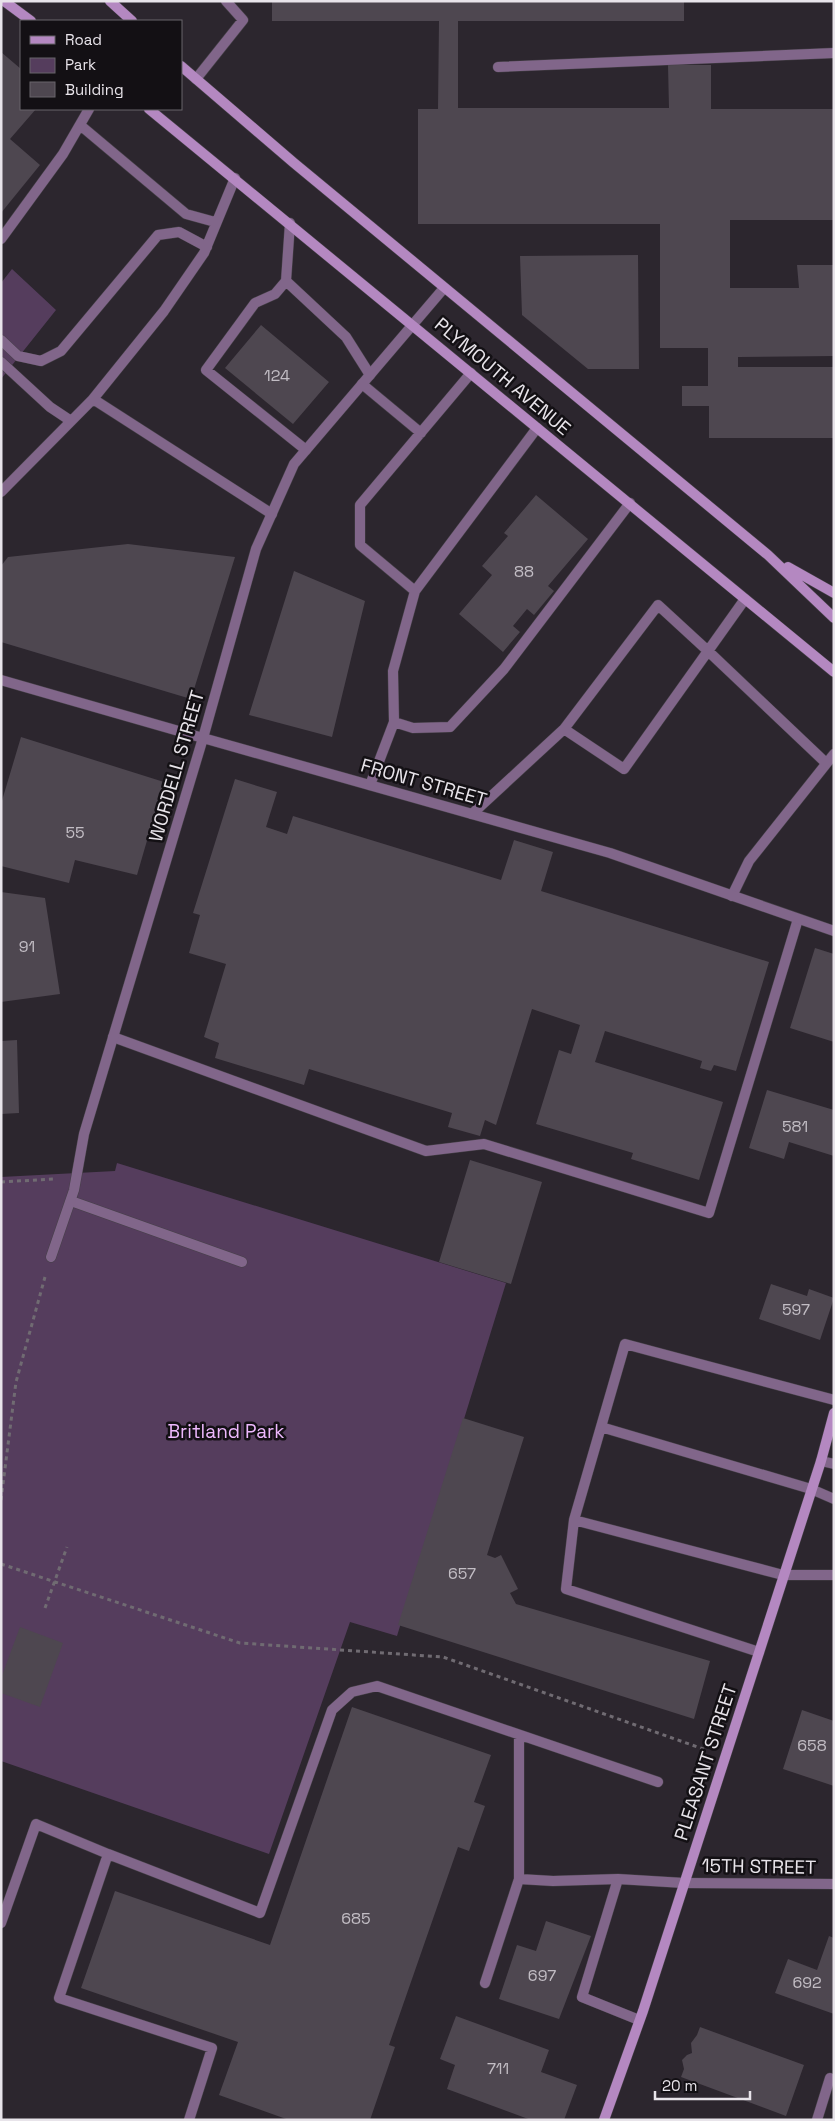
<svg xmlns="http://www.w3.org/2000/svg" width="835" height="2121" viewBox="0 0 835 2121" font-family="'Space Grotesk',sans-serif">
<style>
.green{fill:#553d5d}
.building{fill:#4e4750}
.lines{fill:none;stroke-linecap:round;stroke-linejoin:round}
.service-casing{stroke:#464148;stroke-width:11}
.minor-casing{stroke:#464148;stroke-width:11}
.secondary-casing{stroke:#464148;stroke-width:11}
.path{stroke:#706b72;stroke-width:3;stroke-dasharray:4 4;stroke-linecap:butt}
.service{stroke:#81668a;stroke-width:10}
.minor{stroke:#81668a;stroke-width:10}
.secondary{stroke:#b488c1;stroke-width:10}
.labels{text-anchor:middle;stroke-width:5;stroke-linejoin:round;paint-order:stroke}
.number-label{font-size:16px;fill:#c2bdc4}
.street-label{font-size:19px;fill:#e8e4ea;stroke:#131014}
.park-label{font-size:19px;fill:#edb8fd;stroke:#131014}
</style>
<rect width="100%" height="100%" fill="#2c262e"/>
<path class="green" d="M 12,269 L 56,310 L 1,379 L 1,283 Z
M 117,1163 L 506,1283 L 397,1636 L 350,1622 L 269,1854 L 1,1761 L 1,1177 L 115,1171 Z"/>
<path class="building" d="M 272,1 L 684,1 L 684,21 L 458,21 L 458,108 L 669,108 L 668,65 L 711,65 L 711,109 L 834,109 L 834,220 L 730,220 L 730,288 L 799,288 L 797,265 L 834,265 L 834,356 L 738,357 L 738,367 L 834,367 L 834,438 L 709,438 L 709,406 L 682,406 L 682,386 L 708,386 L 708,348 L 660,348 L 660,224 L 418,224 L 418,109 L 438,109 L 439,21 L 272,21 Z
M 1,52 L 21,69 L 21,109 L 36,109 L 10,139 L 40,165 L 1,213 Z
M 638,255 L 639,369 L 588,369 L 522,315 L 520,256 Z
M 261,325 L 329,382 L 293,424 L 225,368 Z
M 536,495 L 588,539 L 548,586 L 554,591 L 534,615 L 527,609 L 513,626 L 520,632 L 503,652 L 459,614 L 492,575 L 482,566 L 508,536 L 504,533 Z
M 128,544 L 235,557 L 191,699 L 1,642 L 1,566 L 8,557 Z
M 294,571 L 365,601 L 332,737 L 249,715 Z
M 21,737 L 164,782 L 137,875 L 75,860 L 69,883 L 1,866 L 1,804 Z
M 235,779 L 277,792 L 266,827 L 287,834 L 293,816 L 501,880 L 514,840 L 553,852 L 541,891 L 769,962 L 736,1071 L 714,1065 L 711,1071 L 700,1068 L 702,1061 L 605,1031 L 595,1062 L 723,1102 L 699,1180 L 631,1159 L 633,1153 L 536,1124 L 559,1050 L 571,1054 L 580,1025 L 532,1009 L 496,1125 L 485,1120 L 480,1136 L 448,1127 L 452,1113 L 309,1069 L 304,1085 L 215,1058 L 219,1043 L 204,1037 L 226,964 L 189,953 L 200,915 L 193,913 Z
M 1,892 L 45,898 L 60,994 L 1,1002 Z
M 815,948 L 834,954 L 834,1042 L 790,1028 Z
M 17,1040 L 19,1113 L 1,1114 L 1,1041 Z
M 767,1090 L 834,1110 L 834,1156 L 789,1142 L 784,1159 L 749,1148 Z
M 470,1160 L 542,1182 L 511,1284 L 439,1262 Z
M 771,1284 L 807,1296 L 809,1289 L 834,1298 L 820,1340 L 759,1319 Z
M 463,1418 L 524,1437 L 487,1555 L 495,1558 L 501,1555 L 518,1589 L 510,1593 L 516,1604 L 710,1661 L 694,1719 L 398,1625 Z
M 20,1627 L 63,1643 L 40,1707 L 1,1693 L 1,1678 Z
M 352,1707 L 491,1755 L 474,1802 L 485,1806 L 469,1851 L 458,1847 L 389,2045 L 395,2047 L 370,2120 L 289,2120 L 219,2095 L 238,2042 L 81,1988 L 115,1891 L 270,1945 Z
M 802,1710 L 834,1721 L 834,1786 L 783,1769 Z
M 546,1921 L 591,1936 L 559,2019 L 499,1999 L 517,1945 L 536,1951 Z
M 829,1936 L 834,1938 L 834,2014 L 775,1993 L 788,1959 L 817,1970 Z
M 456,2016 L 549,2050 L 541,2072 L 577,2085 L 564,2120 L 531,2120 L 447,2089 L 455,2065 L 440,2059 Z
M 700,2027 L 804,2065 L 786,2116 L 681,2077 L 684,2069 L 682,2060 L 687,2055 L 692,2053 L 691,2043 L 697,2035 Z"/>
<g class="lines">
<defs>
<path id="service" d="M 498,67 L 834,53
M 196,79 L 243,20 L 226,1
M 80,125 L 186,214 L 215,222
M 290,223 L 286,281 L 275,294 L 255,303 L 206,370 L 306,450
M 1,239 L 63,154 L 89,109
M 286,281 L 346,337 L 370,375
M 1,340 L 18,356 L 41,361 L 61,351 L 158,235 L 179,232 L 207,247
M 1,362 L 50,407 L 71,421
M 362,384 L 421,433
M 93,399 L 164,311 L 204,253 L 235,178
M 1,492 L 93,399 L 272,514
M 415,591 L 537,428
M 745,599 L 708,651 L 658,605 L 564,729 L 624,769 L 708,651 L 826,763
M 1,680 L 203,738
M 394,722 L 413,728 L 450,727 L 504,669 L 630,503
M 370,785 L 394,722 L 393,671 L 415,591 L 360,545 L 360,505 L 471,373
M 472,814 L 564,729
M 732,896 L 749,861 L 834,754
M 113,1037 L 426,1151 L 484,1144 L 709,1213 L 798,919
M 71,1201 L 242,1262
M 601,1427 L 811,1489 L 834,1499
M 821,1461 L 834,1464
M 574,1520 L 566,1589 L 759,1652
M 783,1575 L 574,1520 L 625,1344 L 834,1400
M 519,1735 L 519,1879 L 553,1881 L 618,1879 L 684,1883
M 108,1854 L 260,1913 L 332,1710 L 352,1692 L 377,1686 L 658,1782
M 618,1879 L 582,1997 L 639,2020
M 1,1923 L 36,1824 L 108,1854 L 59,1998 L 212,2048 L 189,2120
M 485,1983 L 519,1879
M 817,2120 L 830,2078"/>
<path id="minor" d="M 203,738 L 610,853 L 834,931
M 51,1257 L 74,1190 L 84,1134 L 203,738 L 256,549 L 294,464 L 444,288
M 783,1575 L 834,1575
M 684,1883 L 834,1884"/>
<path id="secondary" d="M 4,1 L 31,21
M 110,1 L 132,21
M 181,66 L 294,163 L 768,555 L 834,618
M 149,109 L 834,672
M 788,567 L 834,593
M 604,2120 L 643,2011 L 821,1461 L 834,1413"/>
</defs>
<use href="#service" class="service-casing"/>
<use href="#minor" class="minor-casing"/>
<use href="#secondary" class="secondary-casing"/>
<path class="path" d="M 1,1182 L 54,1179
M 1,1500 L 16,1382 L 45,1277
M 1,1564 L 240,1643 L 443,1657 L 706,1750
M 45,1608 L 67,1547"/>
<use href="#service" class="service"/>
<use href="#minor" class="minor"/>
<use href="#secondary" class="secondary"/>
</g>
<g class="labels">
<g class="number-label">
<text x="277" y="381">124</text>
<text x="524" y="577">88</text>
<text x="75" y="838">55</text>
<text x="27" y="952">91</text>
<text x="795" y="1132">581</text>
<text x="796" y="1315">597</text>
<text x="462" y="1579">657</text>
<text x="812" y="1751">658</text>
<text x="356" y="1924">685</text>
<text x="542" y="1981">697</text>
<text x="807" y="1988">692</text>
<text x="498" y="2074">711</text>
</g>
<g class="street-label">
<text transform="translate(503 376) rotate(40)" y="7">PLYMOUTH AVENUE</text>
<text transform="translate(176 766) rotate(-74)" y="7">WORDELL STREET</text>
<text transform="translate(424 782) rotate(16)" y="7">FRONT STREET</text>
<text transform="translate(705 1762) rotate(-72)" y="7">PLEASANT STREET</text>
<text transform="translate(759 1866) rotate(1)" y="7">15TH STREET</text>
</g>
<g class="park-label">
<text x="226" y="1438">Britland Park</text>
</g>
</g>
<rect width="835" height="2121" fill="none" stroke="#e8e4ea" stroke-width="5"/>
<rect x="20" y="20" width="162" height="90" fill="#131014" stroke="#68656a"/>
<rect x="30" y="36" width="25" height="8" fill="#b488c1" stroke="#68656a"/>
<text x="65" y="45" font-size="15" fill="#e8e4ea">Road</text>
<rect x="30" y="58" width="25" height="15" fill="#553d5d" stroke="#68656a"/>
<text x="65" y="70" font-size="15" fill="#e8e4ea">Park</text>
<rect x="30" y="82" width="25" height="15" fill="#4e4750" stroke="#68656a"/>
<text x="65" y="95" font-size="15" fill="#e8e4ea">Building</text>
<path d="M655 2091v8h95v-8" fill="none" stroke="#e8e4ea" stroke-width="2.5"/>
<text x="662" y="2091" font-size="15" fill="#e8e4ea" stroke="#131014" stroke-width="4" paint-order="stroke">20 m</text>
</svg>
